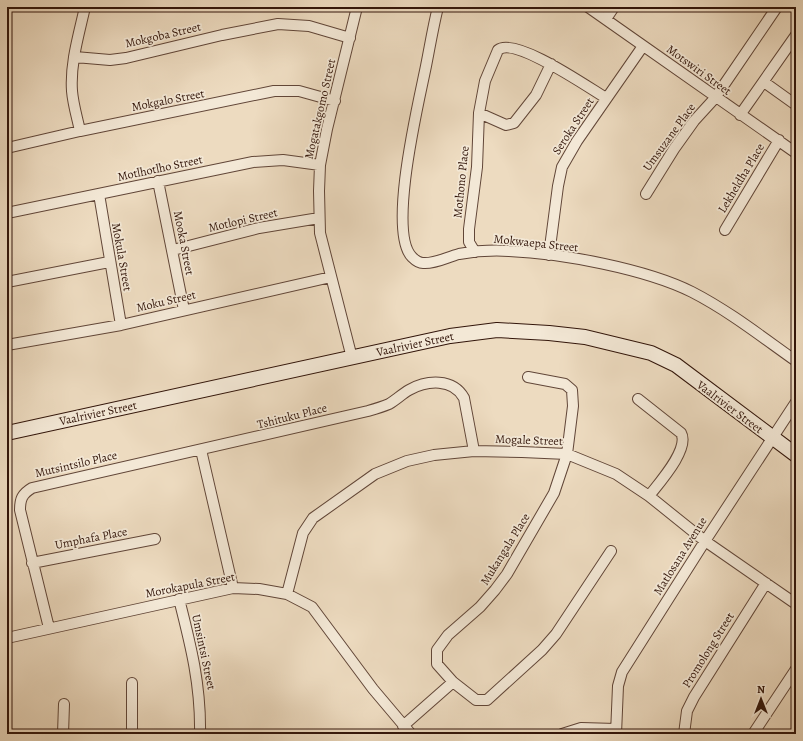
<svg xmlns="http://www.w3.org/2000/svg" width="803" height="741" viewBox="0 0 803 741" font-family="Alegreya,serif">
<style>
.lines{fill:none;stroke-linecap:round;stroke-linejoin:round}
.street-casing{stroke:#614638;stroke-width:12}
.secondary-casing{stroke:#32150a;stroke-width:16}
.street{stroke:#f3e8d6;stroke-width:10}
.secondary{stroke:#f3e8d6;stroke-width:14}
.labels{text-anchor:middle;stroke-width:3.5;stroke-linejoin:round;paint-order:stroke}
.street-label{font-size:12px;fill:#32150a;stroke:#f3e8d6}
</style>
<rect width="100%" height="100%" fill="#eddbc0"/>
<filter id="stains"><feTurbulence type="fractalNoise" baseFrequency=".005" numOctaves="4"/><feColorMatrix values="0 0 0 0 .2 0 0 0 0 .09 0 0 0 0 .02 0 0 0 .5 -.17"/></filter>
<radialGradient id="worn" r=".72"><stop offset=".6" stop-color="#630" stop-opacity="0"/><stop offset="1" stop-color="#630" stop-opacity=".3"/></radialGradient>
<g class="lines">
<defs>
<path id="street" d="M 438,7 C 433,27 430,46 426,66 C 419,101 387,232 412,257 C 415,260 419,263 423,263 C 436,264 447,257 459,254 C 476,251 493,250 509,251 C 561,253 646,269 692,292 C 729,311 762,337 796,361
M 588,7 L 796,153
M 606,19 L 614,7
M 75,57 L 110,60 L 126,58 L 222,35 L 278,24 L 309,26 L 350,38
M 764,82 L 796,105
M 479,113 L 506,125 L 514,123 L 536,95 L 551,64
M 740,115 L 796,35
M 80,131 C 77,117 73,104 72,91 C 70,63 79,34 85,7
M 7,148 L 80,131 L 274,91 L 299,91 L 335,101
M 158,181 L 184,310
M 99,194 L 121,325
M 646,194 L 674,149 L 694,121 L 715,98 L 777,7
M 7,213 L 253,162 L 283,160 L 320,165
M 725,230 L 779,140
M 173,250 L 259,228 L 319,218
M 475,252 L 469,242 L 469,229 L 477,167 L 479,113 L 485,81 L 498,50 C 515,36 589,88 606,98
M 549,255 L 558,186 L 562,167 L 577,141 L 643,46
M 7,282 L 109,262
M 7,345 L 121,325 L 331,277
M 352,358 L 320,233 L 319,191 L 320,165 L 327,129 L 357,7
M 528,377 L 565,384 L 572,390 L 573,406 L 567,454 L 554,493 L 507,574 L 495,590 L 480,607 L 448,635 L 437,650 L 437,664 L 453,682 L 476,700 L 487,700 L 542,650 L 556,634 L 611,551
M 638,399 L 681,433 C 690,449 659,483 649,496
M 201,450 L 233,588
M 32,563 L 155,539
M 287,594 L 303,533 L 313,518 L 375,474 L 407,461 L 434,455 L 474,451 L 522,452 L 567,454 L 616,474 L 649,496 L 705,541 L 796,604
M 179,599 C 191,646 201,686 200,734
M 49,628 L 20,510 C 20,499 22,494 32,488 L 368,411 C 375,409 382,407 389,404 C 396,400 402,394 409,390 C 427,380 453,378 464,398 L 474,451
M 7,638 L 233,588 L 259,589 L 287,594 L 312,607 L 373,689 L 411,734
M 132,683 L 132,734
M 403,726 L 453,682
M 63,734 L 64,704
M 562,734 L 581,728 L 616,729
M 616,734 L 618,686 L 622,672 L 705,541 L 796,402
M 684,734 L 687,711 L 694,697 L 766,583
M 753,734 L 796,669"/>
<path id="secondary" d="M 7,433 L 450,336 L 497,330 L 549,333 L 585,337 L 651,353 L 676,365 L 796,455"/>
</defs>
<use href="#street" class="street-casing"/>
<use href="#secondary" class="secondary-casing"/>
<use href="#street" class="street"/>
<use href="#secondary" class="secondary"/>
</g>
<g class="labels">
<g class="street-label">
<text transform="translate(163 35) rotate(-13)" y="4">Mokgoba Street</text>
<text transform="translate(699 70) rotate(36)" y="4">Motswiri Street</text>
<text transform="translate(168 100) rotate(-11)" y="4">Mokgalo Street</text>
<text transform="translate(320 109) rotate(-77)" y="4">Mogatakgomo Street</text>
<text transform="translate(573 126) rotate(-57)" y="4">Seroka Street</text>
<text transform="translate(669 137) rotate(-54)" y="4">Umsuzane Place</text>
<text transform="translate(160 168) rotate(-12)" y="4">Motlhotlho Street</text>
<text transform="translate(741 178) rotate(-59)" y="4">Lekheldha Place</text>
<text transform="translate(461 182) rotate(-84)" y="4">Mothono Place</text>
<text transform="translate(243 220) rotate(-13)" y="4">Motlopi Street</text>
<text transform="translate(184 243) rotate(79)" y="4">Mooka Street</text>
<text transform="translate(536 243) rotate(6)" y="4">Mokwaepa Street</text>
<text transform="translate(122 257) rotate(80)" y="4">Mokula Street</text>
<text transform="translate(166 301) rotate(-13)" y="4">Moku Street</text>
<text transform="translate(415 344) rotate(-12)" y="4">Vaalrivier Street</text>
<text transform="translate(730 407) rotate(37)" y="4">Vaalrivier Street</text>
<text transform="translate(98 413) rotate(-12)" y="4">Vaalrivier Street</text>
<text transform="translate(292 416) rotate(-14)" y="4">Tshituku Place</text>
<text transform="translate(529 440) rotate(2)" y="4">Mogale Street</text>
<text transform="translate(76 464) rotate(-13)" y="4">Mutsintsilo Place</text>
<text transform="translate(91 538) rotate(-11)" y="4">Umphafa Place</text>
<text transform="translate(505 549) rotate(-58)" y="4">Mukangala Place</text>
<text transform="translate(680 556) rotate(-58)" y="4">Matlosana Avenue</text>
<text transform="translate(190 585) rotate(-11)" y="4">Morokapula Street</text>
<text transform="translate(708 650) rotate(-58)" y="4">Promolong Street</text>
<text transform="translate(204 652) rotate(78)" y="4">Umsintsi Street</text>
</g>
</g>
<rect width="803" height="741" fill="none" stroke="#eddbc0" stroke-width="24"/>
<rect x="8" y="8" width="787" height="725" fill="none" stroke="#32150a" stroke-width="2"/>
<rect x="12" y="12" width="779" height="717" fill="none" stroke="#32150a"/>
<g transform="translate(761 699)" stroke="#f3e8d6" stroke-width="3" paint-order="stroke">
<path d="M0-3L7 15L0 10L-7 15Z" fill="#32150a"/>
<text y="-6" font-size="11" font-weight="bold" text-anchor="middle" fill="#32150a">N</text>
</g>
<rect width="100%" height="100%" filter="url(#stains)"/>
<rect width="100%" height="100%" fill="url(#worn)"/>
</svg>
